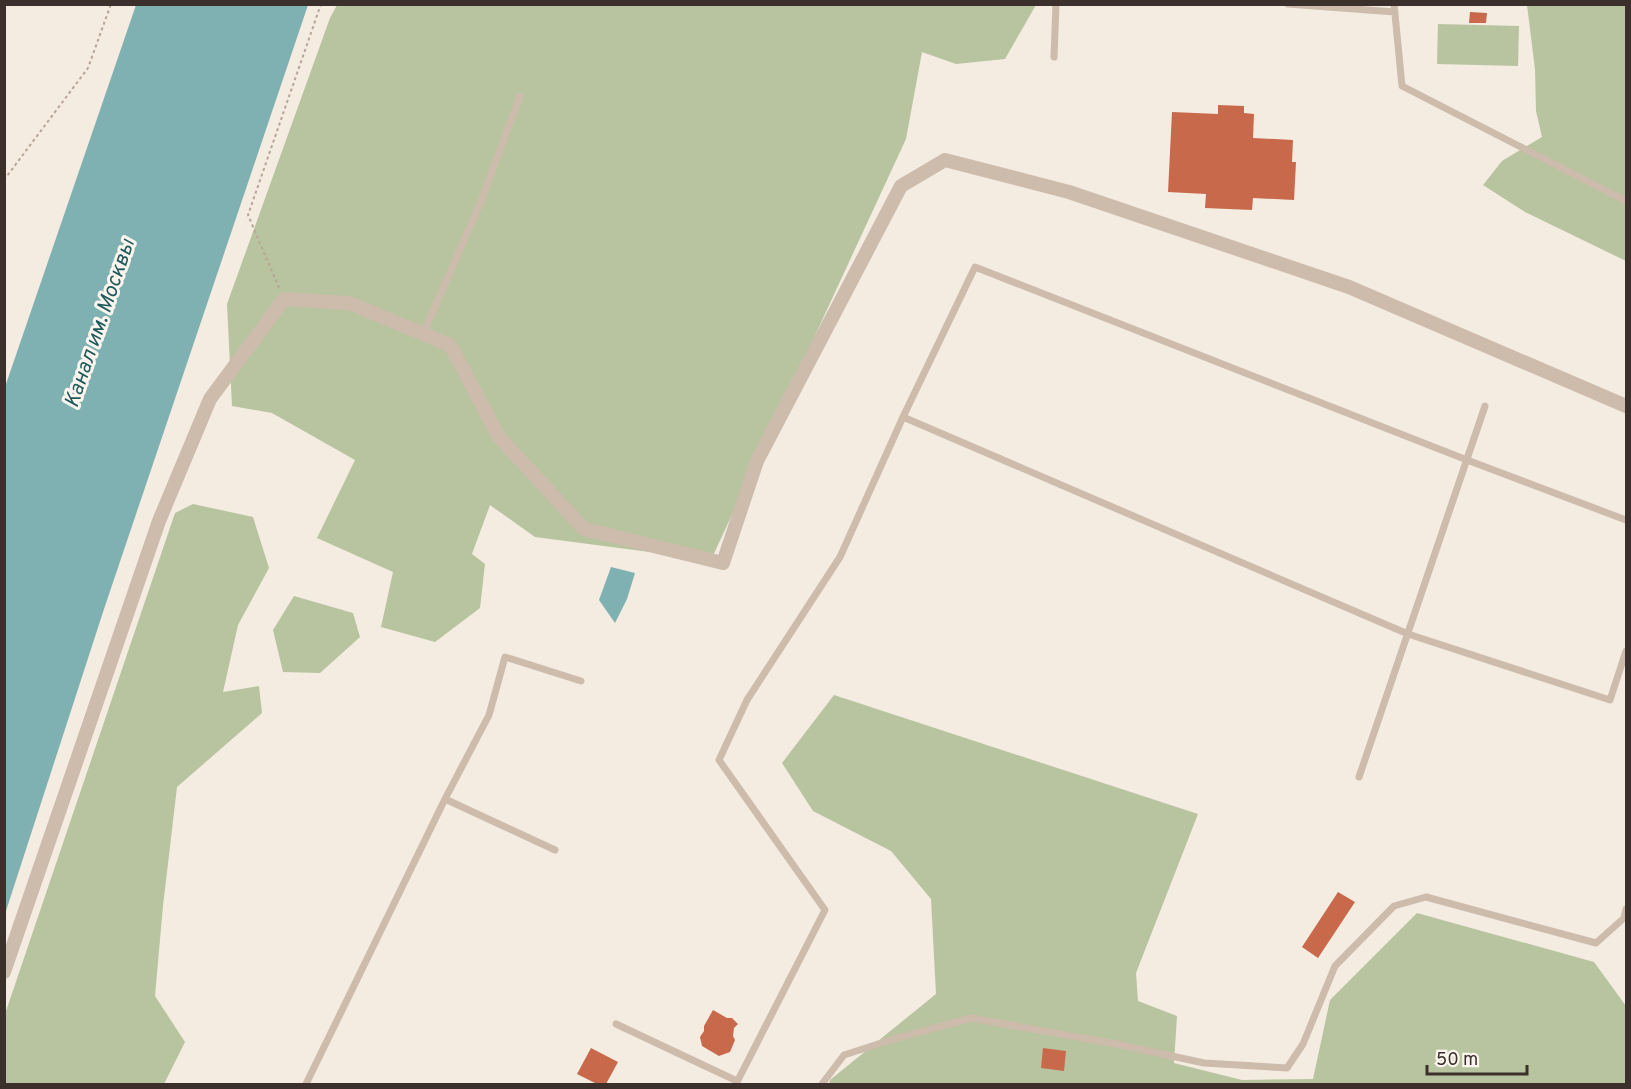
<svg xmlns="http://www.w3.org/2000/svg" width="1631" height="1089" viewBox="0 0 1631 1089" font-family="Overpass,sans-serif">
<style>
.green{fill:#b8c4a0}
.water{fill:#7fb0b2}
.building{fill:#c8694b}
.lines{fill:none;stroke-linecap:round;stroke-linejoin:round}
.path{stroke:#b9a596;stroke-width:2;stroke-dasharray:3 3;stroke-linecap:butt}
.service{stroke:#cdbbac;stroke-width:7}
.minor{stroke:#cdbbac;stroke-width:14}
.labels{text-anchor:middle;stroke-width:6;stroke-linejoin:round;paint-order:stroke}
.water-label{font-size:21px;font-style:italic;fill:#1f5a5e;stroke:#fbf5ee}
</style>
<rect width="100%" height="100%" fill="#f4ebe1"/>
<path class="green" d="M 337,5 L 1036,5 L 1005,59 L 956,64 L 922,52 L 906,139 L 711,560 L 535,537 L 490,505 L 472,554 L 485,564 L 480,608 L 435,642 L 381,627 L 393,572 L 317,538 L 355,460 L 272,413 L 232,406 L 227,304 L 330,18 Z
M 1527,5 L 1626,5 L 1626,261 L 1525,212 L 1483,185 L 1502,161 L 1542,137 L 1536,111 L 1535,69 Z
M 1438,24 L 1519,26 L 1518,66 L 1437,64 Z
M 193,504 L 253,517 L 269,568 L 238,625 L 223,692 L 259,686 L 262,713 L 177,787 L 163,906 L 155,996 L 185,1042 L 164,1084 L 5,1084 L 5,1014 L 175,513 Z
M 294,596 L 353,613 L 360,637 L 320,673 L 283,672 L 273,630 Z
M 834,695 L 1198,814 L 1136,973 L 1138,1001 L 1177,1016 L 1174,1063 L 1242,1080 L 1313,1079 L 1330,1000 L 1417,913 L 1594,962 L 1626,1006 L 1626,1084 L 829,1084 L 830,1080 L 936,994 L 931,899 L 891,851 L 813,811 L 782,763 Z"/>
<path class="water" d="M 136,5 L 308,5 L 104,609 L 5,914 L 5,387 Z
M 611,567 L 635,573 L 627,599 L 615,623 L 599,600 Z"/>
<path class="building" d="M 1470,12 L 1487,13 L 1486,23 L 1469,23 Z
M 1218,105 L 1244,106 L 1244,113 L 1254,114 L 1253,138 L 1293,140 L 1292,162 L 1296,162 L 1294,200 L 1253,198 L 1252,210 L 1205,208 L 1206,194 L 1168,192 L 1172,112 L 1218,114 Z
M 1338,892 L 1355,902 L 1318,958 L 1302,947 Z
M 713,1010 L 727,1018 L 732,1018 L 738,1024 L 734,1028 L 733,1036 L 735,1040 L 730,1052 L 719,1056 L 702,1046 L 700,1037 L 704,1031 L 704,1026 Z
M 591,1048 L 618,1062 L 606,1084 L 597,1084 L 577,1074 Z
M 1043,1048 L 1066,1051 L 1064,1071 L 1041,1068 Z"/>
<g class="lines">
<path class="path" d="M 4,180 L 88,68 L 111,4
M 279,288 L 248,215 L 321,4"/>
<path class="service" d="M 1288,4 L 1395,12
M 1394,4 L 1402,86 L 1626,201
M 1054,57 L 1056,4
M 423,334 L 480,204 L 520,96
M 903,417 L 1408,634 L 1610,700 L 1626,651
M 1359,777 L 1485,406
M 445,799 L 555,850
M 616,1024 L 737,1081
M 306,1084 L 445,799 L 489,715 L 505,657 L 581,681
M 736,1084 L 825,910 L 719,760 L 747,700 L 840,557 L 903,417 L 975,267 L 1467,460 L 1626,520
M 822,1084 L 844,1055 L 897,1038 L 972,1018 L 1121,1045 L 1204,1063 L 1287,1068 L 1303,1044 L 1335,966 L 1394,906 L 1426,897 L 1596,943 L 1624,918 L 1626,909"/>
<path class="minor" d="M 4,972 L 159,521 L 210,399 L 284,299 L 349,303 L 450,345 L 499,437 L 584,529 L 723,563 L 757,461 L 901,186 L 945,160 L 1069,192 L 1349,287 L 1626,406"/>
</g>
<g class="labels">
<g class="water-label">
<text transform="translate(99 323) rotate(-71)" y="7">Канал им. Москвы</text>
</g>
</g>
<rect width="1631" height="1089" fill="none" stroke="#3b302b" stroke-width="12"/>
<path d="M1427 1065v9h100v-9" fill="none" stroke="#3b302b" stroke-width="3"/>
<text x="1436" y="1065" font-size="18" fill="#3b302b" stroke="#fbf5ee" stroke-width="4.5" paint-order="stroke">50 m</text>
</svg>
